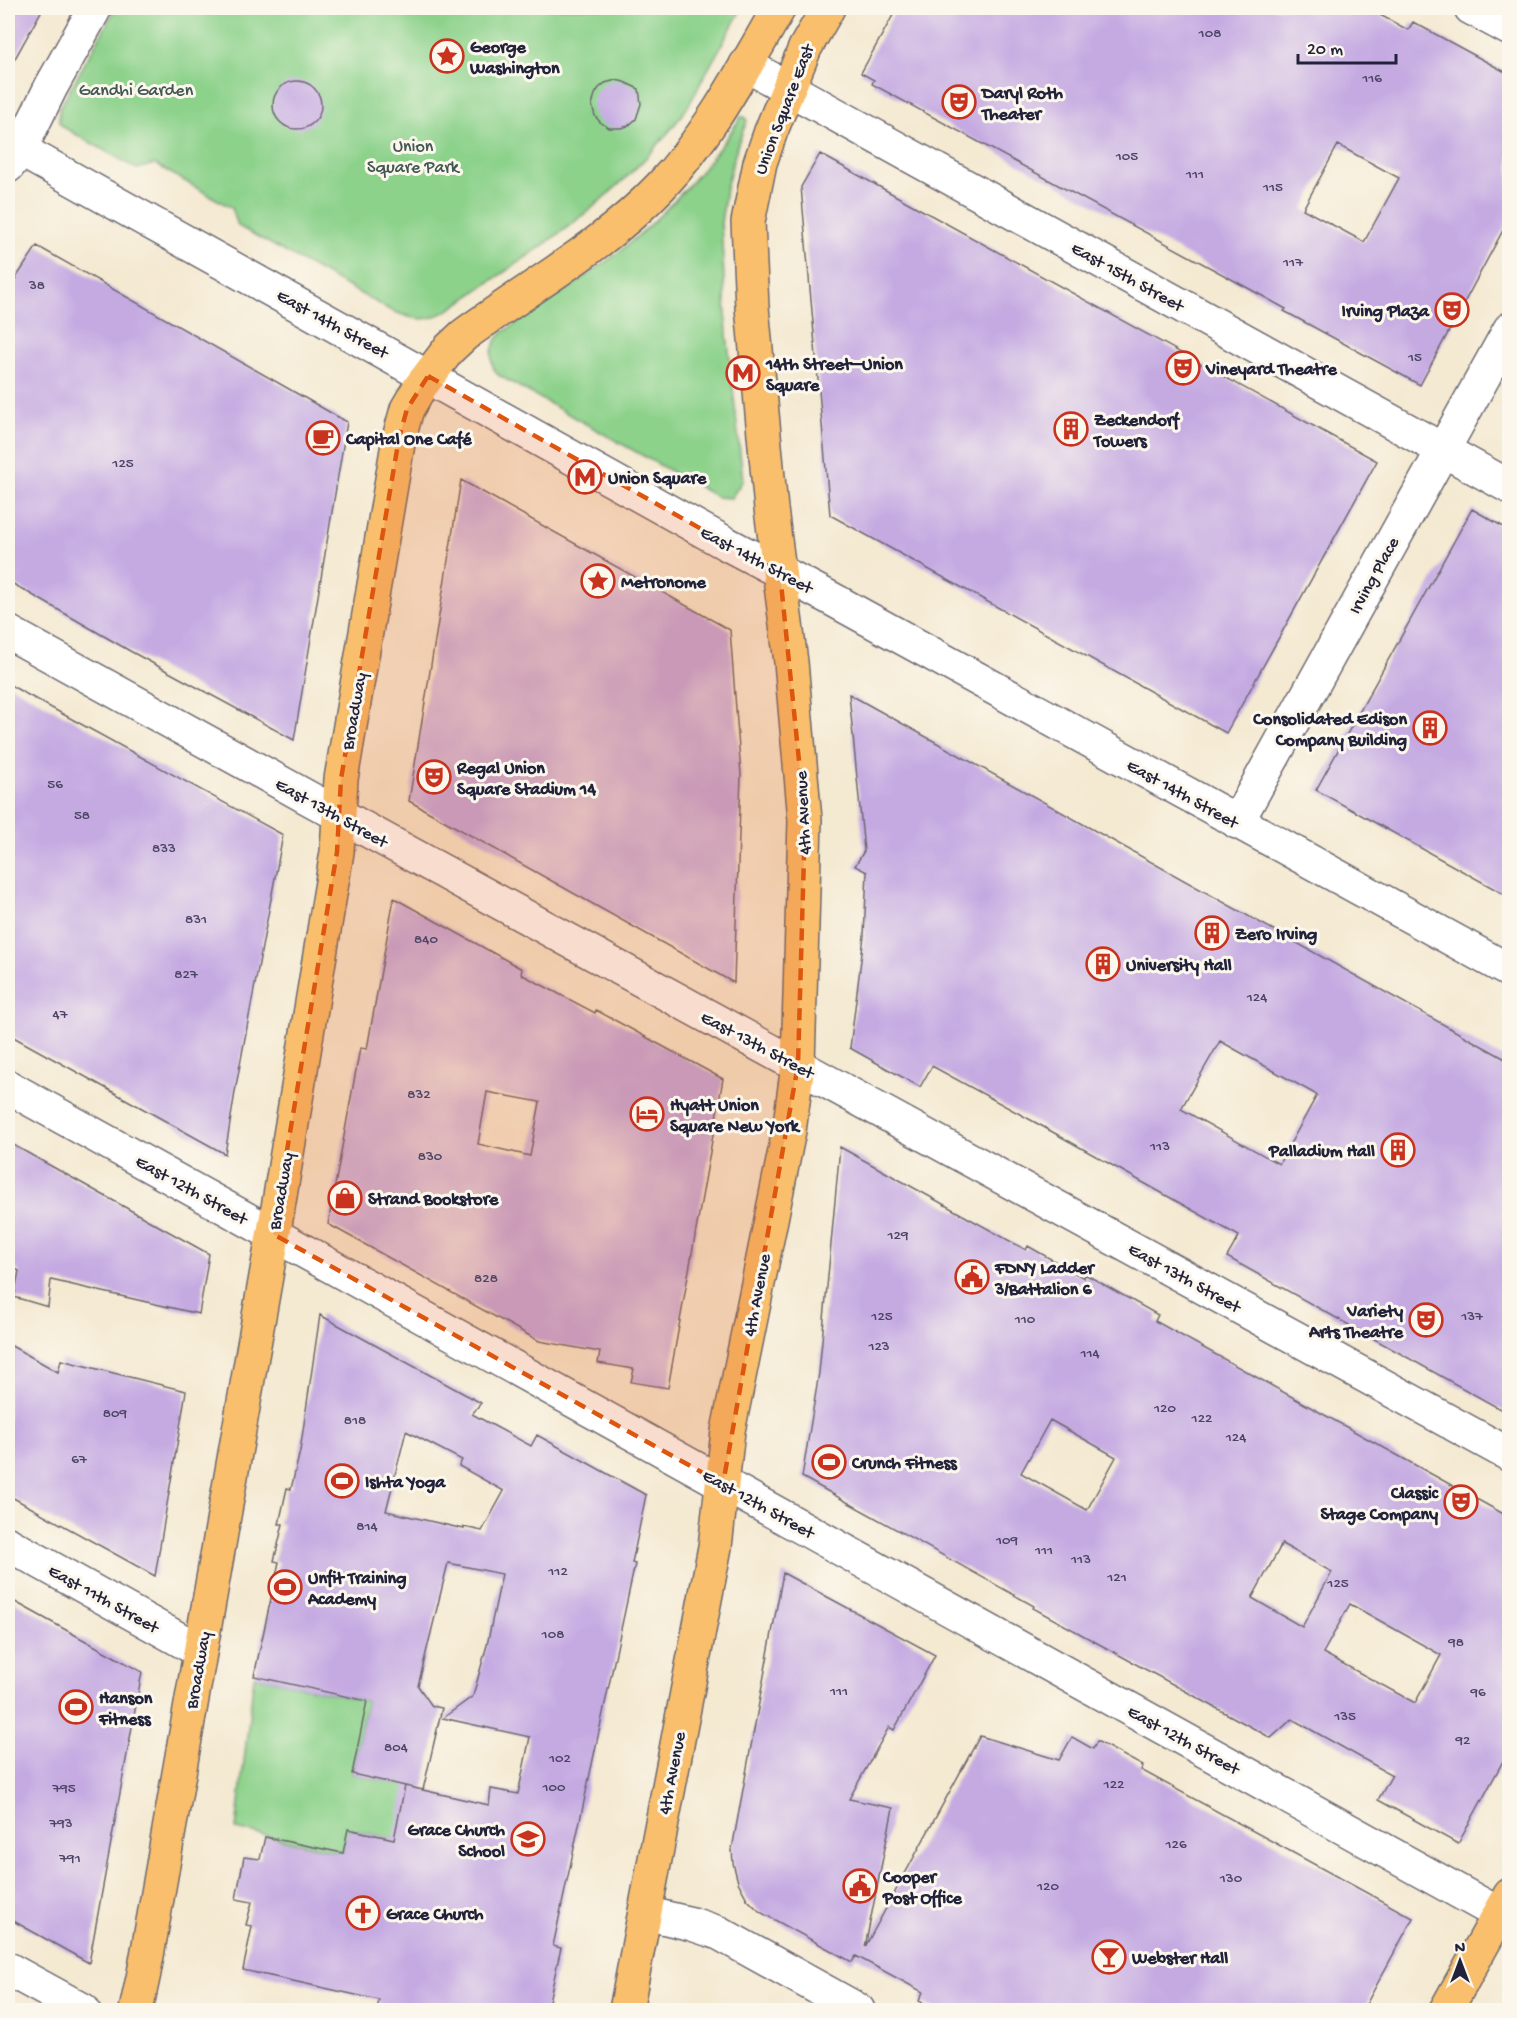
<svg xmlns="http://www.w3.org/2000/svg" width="1517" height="2018" viewBox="0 0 1517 2018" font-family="'Gochi Hand',sans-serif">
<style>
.green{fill:#8cd28b;stroke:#577a63;stroke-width:1.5}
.building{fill:#c5aae2;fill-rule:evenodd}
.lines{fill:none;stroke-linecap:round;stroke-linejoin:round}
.street-casing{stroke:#6c6870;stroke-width:36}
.primary-casing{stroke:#6c6870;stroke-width:36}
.street{stroke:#fff;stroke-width:33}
.primary{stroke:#f9bf6c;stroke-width:33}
.marked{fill:#de560e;fill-opacity:0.2;stroke:#de560e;stroke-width:4.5;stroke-dasharray:12 8;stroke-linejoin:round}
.labels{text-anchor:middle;stroke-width:6;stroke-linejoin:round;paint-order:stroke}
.number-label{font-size:15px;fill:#4b4465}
.poi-label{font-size:18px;font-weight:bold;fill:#22223b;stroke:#fbf7ec;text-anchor:start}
.park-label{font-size:18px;fill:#425753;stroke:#fbf7ec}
.street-label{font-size:18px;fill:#22223b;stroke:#fbf7ec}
</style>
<rect width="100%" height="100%" fill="#fbf7ec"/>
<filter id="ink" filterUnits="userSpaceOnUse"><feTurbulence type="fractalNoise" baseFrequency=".0167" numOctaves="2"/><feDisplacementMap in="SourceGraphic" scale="12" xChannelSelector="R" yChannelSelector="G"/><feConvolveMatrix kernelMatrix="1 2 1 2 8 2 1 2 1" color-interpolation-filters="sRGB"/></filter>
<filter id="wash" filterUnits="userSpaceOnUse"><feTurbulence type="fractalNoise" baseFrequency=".008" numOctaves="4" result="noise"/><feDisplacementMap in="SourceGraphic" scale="24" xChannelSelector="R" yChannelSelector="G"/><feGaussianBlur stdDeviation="1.35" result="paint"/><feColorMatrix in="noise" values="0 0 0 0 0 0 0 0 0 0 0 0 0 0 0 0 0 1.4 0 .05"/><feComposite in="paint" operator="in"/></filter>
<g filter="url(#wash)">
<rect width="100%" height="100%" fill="#f4e9d1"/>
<path class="green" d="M 116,8 L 742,8 C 729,32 716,56 702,80 C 696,92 690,105 682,115 C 628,187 559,236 485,285 C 469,295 449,313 430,318 C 416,321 403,315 390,310 L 238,226 L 232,208 L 155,164 L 137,169 L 63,127 L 59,122 L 59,109 Z
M 741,117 L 745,117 L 747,121 L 737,146 L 726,188 L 721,223 L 727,334 L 743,480 L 731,498 L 717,497 L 498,375 C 487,362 491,344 502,333 C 543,305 587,278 626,246 C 670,209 709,166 741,117 Z
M 254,1676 L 367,1701 L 352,1774 L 406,1786 L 401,1809 L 407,1842 L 349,1829 L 343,1853 L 236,1829 Z"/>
<g id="blocks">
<path class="building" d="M 8,8 L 43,8 L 8,71 Z
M 897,8 L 1367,8 L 1408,30 L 1413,22 L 1509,74 L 1509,219 L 1420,385 L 1284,311 L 1286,309 L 1257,293 L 872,84 L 874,80 L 861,73 ZM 1338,145 L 1399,178 L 1364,242 L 1303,209 Z
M 616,80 L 624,82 L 639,89 L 641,104 L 636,119 L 628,126 L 621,128 L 609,128 L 600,122 L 595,116 L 592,105 L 595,94 L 599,88 L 605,83 Z
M273 105a24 24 0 1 1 48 0a24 24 0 1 1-48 0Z
M 820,154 L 1377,461 L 1226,733 L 830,515 L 801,187 Z
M 37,246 L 347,422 L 294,740 L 130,651 L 8,581 L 8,290 Z
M 461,480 L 730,630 L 741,775 L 734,983 L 409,801 Z
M 1472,509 L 1509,530 L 1509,897 L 1316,790 Z
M 8,684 L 283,835 L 236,1086 L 225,1154 L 8,1034 Z
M 849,694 L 1509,1061 L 1509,1414 L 1227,1257 L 1239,1236 L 1040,1125 L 932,1066 L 920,1087 L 850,1048 L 864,936 L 867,872 L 855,866 L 864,851 ZM 1220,1041 L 1317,1095 L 1279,1164 L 1181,1109 Z
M 394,898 L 522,969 L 521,974 L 595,1013 L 596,1010 L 723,1079 L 668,1388 L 631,1382 L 634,1369 L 598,1363 L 600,1352 L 539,1341 L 328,1224 L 360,1048 L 367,1049 ZM 487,1092 L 540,1102 L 530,1156 L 478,1144 Z
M 8,1142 L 209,1254 L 199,1314 L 51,1280 L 48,1307 L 14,1297 L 19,1271 L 8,1265 Z
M 840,1147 L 1026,1250 L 1028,1246 L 1084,1278 L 1085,1274 L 1158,1315 L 1155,1321 L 1509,1517 L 1509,1750 L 1458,1844 L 1378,1800 L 1392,1775 L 1292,1719 L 1271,1738 L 1262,1733 L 1033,1608 L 1034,1606 L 802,1477 L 819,1373 ZM 1050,1420 L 1116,1457 L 1087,1510 L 1021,1473 ZM 1282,1544 L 1332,1572 L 1302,1627 L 1252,1598 ZM 1350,1604 L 1441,1655 L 1415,1703 L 1323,1653 Z
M 320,1315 L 481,1403 L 472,1414 L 531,1446 L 537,1435 L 646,1495 L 632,1563 L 635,1564 L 553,1946 L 561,1948 L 547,2010 L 377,2010 L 379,2000 L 243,1970 L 252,1926 L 246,1925 L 252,1902 L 236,1899 L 244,1857 L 260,1859 L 265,1837 L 343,1853 L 348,1829 L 394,1839 L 405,1786 L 489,1805 L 491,1789 L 518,1794 L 530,1737 L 443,1718 L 473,1696 L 487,1645 L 502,1574 L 448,1563 L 418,1686 L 432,1706 L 442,1708 L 423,1790 L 352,1774 L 367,1701 L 254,1676 L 279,1562 L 274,1561 L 283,1524 L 279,1524 L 287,1488 L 291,1489 L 300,1451 ZM 406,1431 L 462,1460 L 459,1466 L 504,1491 L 482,1531 L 464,1527 L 464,1529 L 386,1511 Z
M 8,1344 L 58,1372 L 61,1360 L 186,1391 L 155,1576 L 8,1495 Z
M 783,1573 L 935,1655 L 894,1730 L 889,1727 L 849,1799 L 893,1808 L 865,1947 L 980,1736 L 1059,1760 L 1072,1737 L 1093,1749 L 1097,1741 L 1143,1766 L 1141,1770 L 1413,1918 L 1363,2010 L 936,2010 L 919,2001 L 923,1992 L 856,1956 L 852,1962 L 760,1912 L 747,1899 L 738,1882 L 733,1863 L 732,1849 Z
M 8,1598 L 142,1672 L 89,1963 L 8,1918 Z"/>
</g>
</g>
<g filter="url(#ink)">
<use href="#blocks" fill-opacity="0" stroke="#6c6870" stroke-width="1.5"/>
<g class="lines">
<defs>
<path id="street" d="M 1471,8 L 1510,29
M 746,65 L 1510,487
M 8,143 L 727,544 L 830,598 L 1510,971
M 8,166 L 20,150 L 51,87 L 95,8
M 8,632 C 507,909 1009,1180 1510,1455
M 1237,822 L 1510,329
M 8,1087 L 1510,1920
M 8,1544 L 200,1651
M 645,1913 L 692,1924 L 719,1933 L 858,2010
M 8,1969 L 83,2010"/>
<path id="primary" d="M 136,2010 L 144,1973 L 279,1202 L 337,852 L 341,779 L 399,438 L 407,409 L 420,387 L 449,349 L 464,335 C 530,287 604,246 661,186 C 710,134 743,70 779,8
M 626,2010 L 715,1547 L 728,1431 L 789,1131 L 798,1065 L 805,820 L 791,662 L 771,509 L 752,307 L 748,222 L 760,163 L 771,131 L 805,48 L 828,8
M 1446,2010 L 1510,1895"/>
</defs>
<use href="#street" class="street-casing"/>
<use href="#primary" class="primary-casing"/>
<use href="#street" class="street"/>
<use href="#primary" class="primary"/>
</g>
</g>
<path class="marked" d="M 428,376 L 780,573 L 805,820 L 798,1065 L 723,1484 L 273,1234 L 337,852 L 341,779 L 399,438 L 407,409 Z"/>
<defs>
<symbol id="sight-ring" viewBox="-11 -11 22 22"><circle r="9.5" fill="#fbf7ec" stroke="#c8321e" stroke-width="1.5"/><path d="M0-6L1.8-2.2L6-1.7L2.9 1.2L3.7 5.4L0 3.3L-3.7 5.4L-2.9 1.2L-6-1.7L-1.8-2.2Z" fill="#c8321e"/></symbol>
<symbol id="theatre-ring" viewBox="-11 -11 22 22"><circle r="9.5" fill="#fbf7ec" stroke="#c8321e" stroke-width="1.5"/><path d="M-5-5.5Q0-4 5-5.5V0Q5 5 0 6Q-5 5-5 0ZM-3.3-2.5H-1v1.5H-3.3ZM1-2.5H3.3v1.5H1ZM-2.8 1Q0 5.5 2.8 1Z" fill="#c8321e"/></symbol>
<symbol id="metro-ring" viewBox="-11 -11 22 22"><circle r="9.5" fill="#fbf7ec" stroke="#c8321e" stroke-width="1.5"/><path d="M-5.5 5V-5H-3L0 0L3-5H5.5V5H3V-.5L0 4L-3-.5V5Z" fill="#c8321e"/></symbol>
<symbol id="building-ring" viewBox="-11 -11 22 22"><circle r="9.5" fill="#fbf7ec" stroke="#c8321e" stroke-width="1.5"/><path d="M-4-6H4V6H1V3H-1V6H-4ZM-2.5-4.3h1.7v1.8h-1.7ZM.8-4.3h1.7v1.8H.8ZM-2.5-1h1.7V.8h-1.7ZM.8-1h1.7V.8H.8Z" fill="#c8321e"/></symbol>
<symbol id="cafe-ring" viewBox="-11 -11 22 22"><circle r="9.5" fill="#fbf7ec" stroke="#c8321e" stroke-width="1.5"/><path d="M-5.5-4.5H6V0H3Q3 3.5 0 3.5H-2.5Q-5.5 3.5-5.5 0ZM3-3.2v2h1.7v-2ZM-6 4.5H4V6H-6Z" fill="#c8321e"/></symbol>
<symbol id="hotel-ring" viewBox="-11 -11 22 22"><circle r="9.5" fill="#fbf7ec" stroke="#c8321e" stroke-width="1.5"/><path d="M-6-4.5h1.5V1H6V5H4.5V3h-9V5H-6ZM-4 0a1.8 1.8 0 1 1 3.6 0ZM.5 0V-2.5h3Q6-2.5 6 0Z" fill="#c8321e"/></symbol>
<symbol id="shop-ring" viewBox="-11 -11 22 22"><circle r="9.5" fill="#fbf7ec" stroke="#c8321e" stroke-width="1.5"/><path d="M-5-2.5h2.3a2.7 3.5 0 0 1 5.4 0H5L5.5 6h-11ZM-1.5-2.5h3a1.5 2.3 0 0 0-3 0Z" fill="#c8321e"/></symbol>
<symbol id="civic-ring" viewBox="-11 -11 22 22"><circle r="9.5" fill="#fbf7ec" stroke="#c8321e" stroke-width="1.5"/><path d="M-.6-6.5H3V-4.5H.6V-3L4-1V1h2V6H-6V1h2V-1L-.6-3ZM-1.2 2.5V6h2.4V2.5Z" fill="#c8321e"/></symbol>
<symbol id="stadium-ring" viewBox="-11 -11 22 22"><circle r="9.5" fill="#fbf7ec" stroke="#c8321e" stroke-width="1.5"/><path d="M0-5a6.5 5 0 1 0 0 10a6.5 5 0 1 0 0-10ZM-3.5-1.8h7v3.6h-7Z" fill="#c8321e"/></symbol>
<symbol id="school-ring" viewBox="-11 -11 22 22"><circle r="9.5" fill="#fbf7ec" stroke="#c8321e" stroke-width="1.5"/><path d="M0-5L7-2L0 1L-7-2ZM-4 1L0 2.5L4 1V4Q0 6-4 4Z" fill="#c8321e"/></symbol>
<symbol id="church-ring" viewBox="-11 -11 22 22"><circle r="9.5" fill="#fbf7ec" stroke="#c8321e" stroke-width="1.5"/><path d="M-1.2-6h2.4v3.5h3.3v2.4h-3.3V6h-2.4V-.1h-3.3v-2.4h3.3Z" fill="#c8321e"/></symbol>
<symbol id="bar-ring" viewBox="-11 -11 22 22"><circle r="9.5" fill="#fbf7ec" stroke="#c8321e" stroke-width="1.5"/><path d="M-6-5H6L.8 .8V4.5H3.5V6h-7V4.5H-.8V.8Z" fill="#c8321e"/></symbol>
</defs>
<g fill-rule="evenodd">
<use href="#sight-ring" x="428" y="37" width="38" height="38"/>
<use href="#theatre-ring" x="940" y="83" width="38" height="38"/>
<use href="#theatre-ring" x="1433" y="291" width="38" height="38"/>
<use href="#theatre-ring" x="1164" y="349" width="38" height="38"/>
<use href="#metro-ring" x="724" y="354" width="38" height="38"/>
<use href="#building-ring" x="1052" y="410" width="38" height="38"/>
<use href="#cafe-ring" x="304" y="419" width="38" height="38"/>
<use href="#metro-ring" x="566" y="458" width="38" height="38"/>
<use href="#sight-ring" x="579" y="562" width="38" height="38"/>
<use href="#building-ring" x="1411" y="709" width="38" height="38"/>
<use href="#theatre-ring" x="415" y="758" width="38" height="38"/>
<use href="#building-ring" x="1193" y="914" width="38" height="38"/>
<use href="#building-ring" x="1084" y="945" width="38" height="38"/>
<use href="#hotel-ring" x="628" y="1095" width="38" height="38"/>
<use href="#building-ring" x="1379" y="1131" width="38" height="38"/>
<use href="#shop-ring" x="326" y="1179" width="38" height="38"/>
<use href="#civic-ring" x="953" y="1258" width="38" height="38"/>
<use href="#theatre-ring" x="1407" y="1301" width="38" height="38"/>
<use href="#stadium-ring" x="810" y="1443" width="38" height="38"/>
<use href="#stadium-ring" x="323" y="1462" width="38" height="38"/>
<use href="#theatre-ring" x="1442" y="1483" width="38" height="38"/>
<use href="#stadium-ring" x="266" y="1568" width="38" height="38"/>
<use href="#stadium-ring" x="57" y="1688" width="38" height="38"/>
<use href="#school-ring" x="509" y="1820" width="38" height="38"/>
<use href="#civic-ring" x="841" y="1867" width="38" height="38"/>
<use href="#church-ring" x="344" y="1894" width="38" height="38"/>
<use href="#bar-ring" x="1090" y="1938" width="38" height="38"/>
</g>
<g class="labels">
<g class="number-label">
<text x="1210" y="37">108</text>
<text x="1372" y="82">116</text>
<text x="1127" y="160">105</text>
<text x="1195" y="178">111</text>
<text x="1273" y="191">115</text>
<text x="1293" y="266">117</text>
<text x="37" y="289">38</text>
<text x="1415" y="361">15</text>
<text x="123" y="467">125</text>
<text x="55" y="788">56</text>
<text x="82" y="819">58</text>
<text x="164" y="852">833</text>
<text x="196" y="923">831</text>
<text x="426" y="943">840</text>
<text x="186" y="978">827</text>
<text x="1257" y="1001">124</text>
<text x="60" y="1018">47</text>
<text x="419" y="1098">832</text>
<text x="1160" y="1150">113</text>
<text x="430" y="1160">830</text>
<text x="898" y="1239">129</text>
<text x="486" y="1282">828</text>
<text x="882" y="1320">125</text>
<text x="1472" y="1320">137</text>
<text x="1025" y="1323">110</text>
<text x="879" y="1350">123</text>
<text x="1090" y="1357">114</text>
<text x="1165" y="1412">120</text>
<text x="115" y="1417">809</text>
<text x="1202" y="1422">122</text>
<text x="355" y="1424">818</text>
<text x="1236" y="1441">124</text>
<text x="79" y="1463">67</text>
<text x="367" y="1530">814</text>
<text x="1007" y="1544">109</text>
<text x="1044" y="1554">111</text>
<text x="1081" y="1563">113</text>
<text x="558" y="1575">112</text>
<text x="1117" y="1581">121</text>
<text x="1338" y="1587">125</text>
<text x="553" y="1638">108</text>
<text x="1456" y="1646">98</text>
<text x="839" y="1695">111</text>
<text x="1478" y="1696">96</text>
<text x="1345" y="1720">135</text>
<text x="1463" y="1744">92</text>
<text x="396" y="1751">804</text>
<text x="560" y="1762">102</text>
<text x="1114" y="1788">122</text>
<text x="554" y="1791">100</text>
<text x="64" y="1792">795</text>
<text x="61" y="1827">793</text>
<text x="1176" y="1848">126</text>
<text x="70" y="1862">791</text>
<text x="1231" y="1882">130</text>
<text x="1048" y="1890">120</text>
</g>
<g class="poi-label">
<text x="470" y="52">George<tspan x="470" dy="21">Washington</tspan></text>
<text x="982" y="98">Daryl Roth<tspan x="982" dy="21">Theater</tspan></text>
<text x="1429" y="316" text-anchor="end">Irving Plaza</text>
<text x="766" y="369">14th Street–Union<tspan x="766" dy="21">Square</tspan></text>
<text x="1206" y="374">Vineyard Theatre</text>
<text x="1094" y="425">Zeckendorf<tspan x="1094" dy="21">Towers</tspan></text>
<text x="346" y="444">Capital One Café</text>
<text x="608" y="483">Union Square</text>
<text x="621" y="587">Metronome</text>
<text x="1407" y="724" text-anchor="end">Consolidated Edison<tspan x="1407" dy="21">Company Building</tspan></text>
<text x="457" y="773">Regal Union<tspan x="457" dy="21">Square Stadium 14</tspan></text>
<text x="1235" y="939">Zero Irving</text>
<text x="1126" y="970">University Hall</text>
<text x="670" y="1110">Hyatt Union<tspan x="670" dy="21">Square New York</tspan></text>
<text x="1375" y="1156" text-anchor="end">Palladium Hall</text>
<text x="368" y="1204">Strand Bookstore</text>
<text x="995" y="1273">FDNY Ladder<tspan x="995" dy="21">3/Battalion 6</tspan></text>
<text x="1403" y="1316" text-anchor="end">Variety<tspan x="1403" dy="21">Arts Theatre</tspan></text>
<text x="852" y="1468">Crunch Fitness</text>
<text x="365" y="1487">Ishta Yoga</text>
<text x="1438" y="1498" text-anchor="end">Classic<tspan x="1438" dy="21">Stage Company</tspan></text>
<text x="308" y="1583">Unfit Training<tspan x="308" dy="21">Academy</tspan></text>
<text x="99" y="1703">Hanson<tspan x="99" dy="21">Fitness</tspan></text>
<text x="505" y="1835" text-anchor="end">Grace Church<tspan x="505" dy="21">School</tspan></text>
<text x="883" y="1882">Cooper<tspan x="883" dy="21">Post Office</tspan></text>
<text x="386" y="1919">Grace Church</text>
<text x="1132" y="1963">Webster Hall</text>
</g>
<g class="park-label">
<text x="136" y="95">Gandhi Garden</text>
<text x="413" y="151">Union<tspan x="413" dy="21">Square Park</tspan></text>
</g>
<g class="street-label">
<text transform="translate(783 109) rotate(-69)" y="6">Union Square East</text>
<text transform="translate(1128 276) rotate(29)" y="6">East 15th Street</text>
<text transform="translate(333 323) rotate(29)" y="6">East 14th Street</text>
<text transform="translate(757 559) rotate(28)" y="6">East 14th Street</text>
<text transform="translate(1373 575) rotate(-61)" y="6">Irving Place</text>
<text transform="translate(353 711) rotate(-80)" y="6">Broadway</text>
<text transform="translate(1183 793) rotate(29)" y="6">East 14th Street</text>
<text transform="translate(332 812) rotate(29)" y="6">East 13th Street</text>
<text transform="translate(802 813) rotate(-93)" y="6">4th Avenue</text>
<text transform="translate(758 1044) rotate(28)" y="6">East 13th Street</text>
<text transform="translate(192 1189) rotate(29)" y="6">East 12th Street</text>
<text transform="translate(280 1191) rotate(-80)" y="6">Broadway</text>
<text transform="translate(1185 1277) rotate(29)" y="6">East 13th Street</text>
<text transform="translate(756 1295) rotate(-79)" y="6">4th Avenue</text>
<text transform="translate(759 1503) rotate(29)" y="6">East 12th Street</text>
<text transform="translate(104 1598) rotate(29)" y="6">East 11th Street</text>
<text transform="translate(197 1670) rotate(-80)" y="6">Broadway</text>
<text transform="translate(1184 1739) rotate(29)" y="6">East 12th Street</text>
<text transform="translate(671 1773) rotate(-79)" y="6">4th Avenue</text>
</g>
</g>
<rect width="1517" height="2018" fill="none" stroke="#fbf7ec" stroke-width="30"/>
<g transform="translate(1460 1961)" stroke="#fbf7ec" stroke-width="4.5" paint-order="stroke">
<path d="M0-4.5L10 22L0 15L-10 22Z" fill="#22223b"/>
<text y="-9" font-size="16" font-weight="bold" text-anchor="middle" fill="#22223b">N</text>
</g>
<path d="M1298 54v9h98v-9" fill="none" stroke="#22223b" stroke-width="3"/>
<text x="1307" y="54" font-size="18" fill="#22223b" stroke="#fbf7ec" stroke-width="4.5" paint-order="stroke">20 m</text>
</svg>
